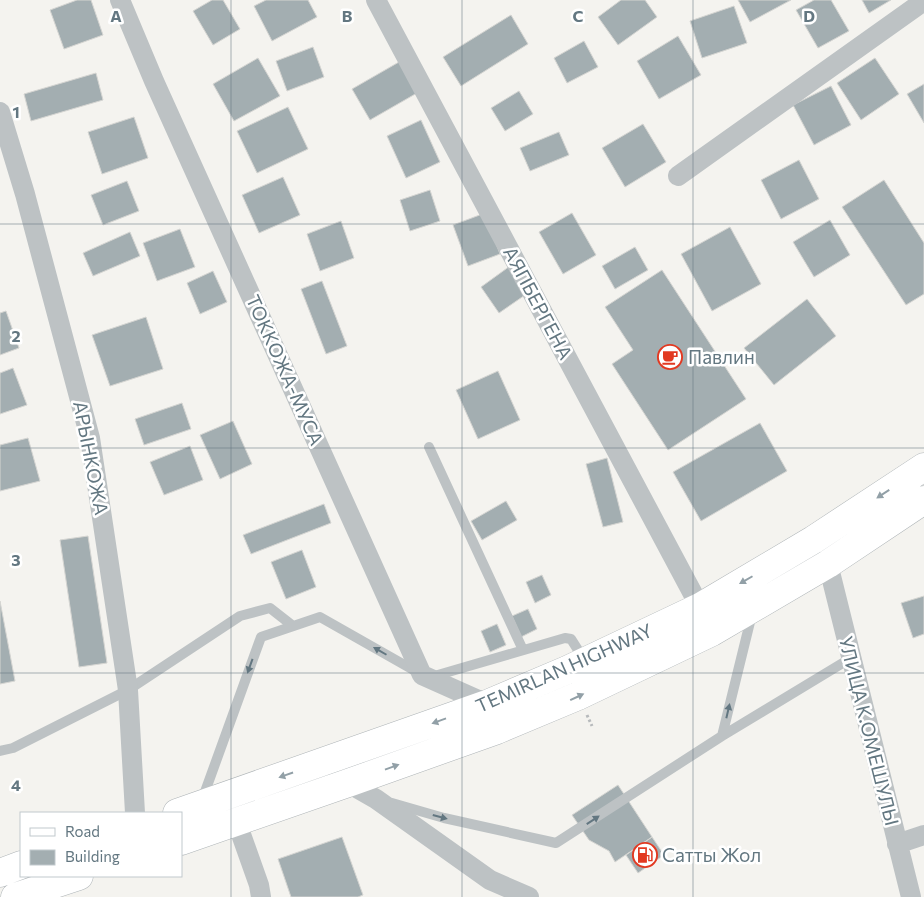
<svg xmlns="http://www.w3.org/2000/svg" width="924" height="897" viewBox="0 0 924 897" font-family="Commissioner,sans-serif">
<style>
.building{fill:#a3aeb1;stroke:#d5d5d2}
.lines{fill:none;stroke-linecap:round;stroke-linejoin:round}
.primary-casing{stroke:#aeb4b7;stroke-width:29}
.path{stroke:#b7babc;stroke-width:3;stroke-dasharray:2.5 2.5;stroke-linecap:butt}
.lane{stroke:#bdc2c4;stroke-width:10}
.street{stroke:#bdc2c4;stroke-width:20}
.primary{stroke:#fff;stroke-width:28}
.oneway{fill:#92a0a7}
.oneway2{fill:#637781}
.grid{fill:none;stroke:#637781;stroke-width:1;stroke-opacity:0.55}
.labels{text-anchor:middle;stroke-width:5;stroke-linejoin:round;paint-order:stroke}
.street-label{font-size:19px;fill:#637781;stroke:#fff}
.poi-label{font-size:19px;fill:#637781;stroke:#fff;text-anchor:start}
.grid-label{font-size:16px;text-anchor:middle;font-weight:bold;fill:#637781;stroke:#fff;stroke-width:5;stroke-linejoin:round;paint-order:stroke}
</style>
<rect width="100%" height="100%" fill="#f4f3ef"/>
<path class="building" d="M 77,0 L 91,0 L 103,35 L 64,49 L 50,10 Z
M 212,0 L 223,0 L 240,29 L 213,45 L 193,11 Z
M 266,0 L 308,0 L 317,17 L 272,41 L 254,6 Z
M 621,0 L 645,0 L 657,17 L 618,45 L 598,17 Z
M 738,0 L 791,0 L 750,22 Z
M 814,0 L 831,0 L 849,31 L 818,48 L 796,10 Z
M 862,0 L 891,0 L 869,13 Z
M 734,6 L 747,43 L 702,58 L 690,21 Z
M 511,15 L 528,44 L 461,86 L 443,57 Z
M 678,36 L 701,75 L 659,99 L 637,61 Z
M 584,41 L 598,67 L 567,83 L 554,58 Z
M 313,47 L 324,77 L 287,91 L 276,61 Z
M 258,58 L 280,96 L 234,121 L 213,84 Z
M 875,58 L 899,94 L 861,120 L 837,83 Z
M 399,62 L 417,93 L 370,120 L 352,89 Z
M 96,73 L 103,100 L 31,121 L 24,94 Z
M 924,84 L 924,123 L 907,94 Z
M 831,86 L 851,125 L 814,145 L 793,105 Z
M 519,91 L 533,114 L 505,131 L 491,108 Z
M 288,107 L 308,149 L 257,173 L 237,131 Z
M 134,117 L 148,158 L 102,174 L 88,132 Z
M 421,120 L 440,162 L 406,178 L 387,136 Z
M 643,124 L 666,162 L 625,187 L 602,148 Z
M 559,132 L 569,155 L 530,171 L 520,148 Z
M 799,160 L 819,199 L 781,219 L 761,180 Z
M 283,177 L 300,215 L 259,233 L 242,195 Z
M 884,180 L 924,243 L 924,294 L 906,305 L 842,207 Z
M 127,181 L 139,211 L 103,225 L 91,195 Z
M 430,190 L 440,221 L 410,231 L 400,200 Z
M 485,213 L 500,254 L 468,266 L 453,225 Z
M 572,213 L 596,255 L 563,274 L 539,232 Z
M 830,220 L 850,255 L 814,277 L 793,242 Z
M 341,221 L 354,258 L 320,271 L 307,234 Z
M 730,227 L 761,284 L 712,311 L 681,254 Z
M 180,229 L 195,267 L 157,281 L 143,243 Z
M 130,232 L 140,256 L 93,276 L 83,253 Z
M 635,247 L 648,270 L 615,289 L 602,266 Z
M 510,266 L 528,293 L 499,313 L 481,287 Z
M 662,270 L 746,399 L 668,450 L 612,364 L 633,350 L 605,307 Z
M 213,271 L 227,302 L 200,314 L 187,283 Z
M 322,281 L 347,346 L 326,354 L 301,289 Z
M 807,299 L 836,336 L 774,385 L 744,348 Z
M 6,311 L 19,348 L 0,355 L 0,313 Z
M 146,317 L 163,369 L 110,386 L 92,335 Z
M 13,368 L 27,405 L 0,414 L 0,373 Z
M 498,371 L 520,420 L 478,439 L 456,390 Z
M 182,403 L 191,429 L 144,445 L 135,419 Z
M 233,421 L 252,464 L 220,479 L 200,435 Z
M 760,423 L 787,471 L 701,521 L 673,472 Z
M 28,438 L 40,481 L 0,491 L 0,445 Z
M 190,446 L 203,480 L 164,495 L 150,462 Z
M 607,458 L 623,522 L 603,527 L 586,464 Z
M 506,501 L 517,520 L 482,540 L 471,521 Z
M 324,504 L 331,523 L 251,554 L 243,535 Z
M 88,536 L 107,663 L 79,667 L 60,540 Z
M 302,550 L 316,587 L 286,599 L 271,562 Z
M 542,575 L 551,595 L 535,603 L 526,582 Z
M 924,596 L 924,634 L 913,638 L 901,603 Z
M 0,601 L 15,681 L 0,684 Z
M 528,609 L 537,629 L 521,637 L 512,616 Z
M 497,624 L 506,645 L 490,652 L 481,631 Z
M 618,785 L 652,837 L 615,862 L 609,851 L 589,840 L 572,815 Z
M 342,837 L 363,895 L 358,897 L 291,897 L 278,859 Z
M 652,837 L 664,855 L 638,873 L 626,855 Z"/>
<g class="lines">
<defs>
<path id="primary" d="M 177,813 L 487,704 L 567,670 L 700,607 L 813,540 L 924,467
M 181,841 L 348,783 L 497,730 L 578,696 L 712,632 L 828,564 L 924,500
M 0,873 L 21,865
M 15,897 L 79,876"/>
</defs>
<use href="#primary" class="primary-casing"/>
<path class="path" d="M 587,715 L 592,726"/>
<path class="lane" d="M 429,447 L 523,650
M 431,677 L 565,638 L 571,639 L 585,661
M 722,736 L 851,658
M 0,751 L 13,748 L 128,690 L 240,616 L 270,608 L 293,626
M 202,800 L 261,637 L 320,617 L 417,672
M 392,803 L 444,818 L 556,843 L 722,736 L 752,614"/>
<path class="street" d="M 120,0 L 154,81 L 422,675 L 487,704
M 376,0 L 700,607
M 0,112 L 25,194 L 90,438 L 128,690 L 135,813
M 678,176 L 924,1
M 828,564 L 911,897
M 348,783 L 376,799 L 490,880 L 529,897
M 237,823 L 259,885 L 261,897
M 897,844 L 924,835"/>
<use href="#primary" class="primary"/>
</g>
<defs><path id="oneway-solid" d="M-6-.8H1V-3.2L6.5 0L1 3.2V.8H-6Z" transform="scale(1.25)"/></defs>
<g class="oneway">
<use href="#oneway-solid" transform="translate(883 494) rotate(147)"/>
<use href="#oneway-solid" transform="translate(746 580) rotate(150)"/>
<use href="#oneway-solid" transform="translate(577 697) rotate(-25)"/>
<use href="#oneway-solid" transform="translate(439 721) rotate(160)"/>
<use href="#oneway-solid" transform="translate(392 767) rotate(-20)"/>
<use href="#oneway-solid" transform="translate(286 775) rotate(161)"/>
</g>
<g class="oneway2">
<use href="#oneway-solid" transform="translate(380 651) rotate(-150)"/>
<use href="#oneway-solid" transform="translate(250 666) rotate(110)"/>
<use href="#oneway-solid" transform="translate(728 711) rotate(-77)"/>
<use href="#oneway-solid" transform="translate(440 817) rotate(15)"/>
<use href="#oneway-solid" transform="translate(593 820) rotate(-33)"/>
</g>
<path class="grid" d="M 231,0 L 231,897M 462,0 L 462,897M 693,0 L 693,897M 0,224 L 924,224M 0,448 L 924,448M 0,673 L 924,673"/>
<defs>
<symbol id="cafe-ring" viewBox="-11 -11 22 22"><circle r="9.5" fill="#fff" stroke="#e23921" stroke-width="1.5"/><path d="M-5.5-4.5H6V0H3Q3 3.5 0 3.5H-2.5Q-5.5 3.5-5.5 0ZM3-3.2v2h1.7v-2ZM-6 4.5H4V6H-6Z" fill="#e23921"/></symbol>
<symbol id="fuel-ring" viewBox="-11 -11 22 22"><circle r="9.5" fill="#fff" stroke="#e23921" stroke-width="1.5"/><path d="M-5.5-6h7V0h2V4h1.3V-2.5L3-4.5l.8-.8L6-3V5H2.5V1h-1V6h-7ZM-4.2-4.7v3.2H.2V-4.7Z" fill="#e23921"/></symbol>
</defs>
<g fill-rule="evenodd">
<use href="#cafe-ring" x="656" y="343" width="28" height="28"/>
<use href="#fuel-ring" x="631" y="841" width="28" height="28"/>
</g>
<g class="labels">
<g class="street-label">
<text transform="translate(538 303) rotate(62)" y="7">АЯПБЕРГЕНА</text>
<text transform="translate(285 370) rotate(66)" y="7">ТОККОЖА-МУСА</text>
<text transform="translate(91 458) rotate(79)" y="7">АРЫНКОЖА</text>
<text transform="translate(564 668) rotate(-24)" y="7">TEMIRLAN HIGHWAY</text>
<text transform="translate(869 731) rotate(76)" y="7">УЛИЦА К.ОМЕШУЛЫ</text>
</g>
<g class="poi-label">
<text x="688" y="364">Павлин</text>
<text x="662" y="862">Сатты Жол</text>
</g>
</g>
<g class="grid-label">
<text x="116" y="22">A</text>
<text x="347" y="22">B</text>
<text x="578" y="22">C</text>
<text x="809" y="22">D</text>
<text x="16" y="118">1</text>
<text x="16" y="342">2</text>
<text x="16" y="566">3</text>
<text x="16" y="791">4</text>
</g>
<rect x="20" y="812" width="162" height="65" fill="#ffffff" stroke="#c1c9cd"/>
<rect x="30" y="828" width="25" height="8" fill="#ffffff" stroke="#c1c9cd"/>
<text x="65" y="837" font-size="15" fill="#637781">Road</text>
<rect x="30" y="850" width="25" height="15" fill="#a3aeb1" stroke="#c1c9cd"/>
<text x="65" y="862" font-size="15" fill="#637781">Building</text>
</svg>
